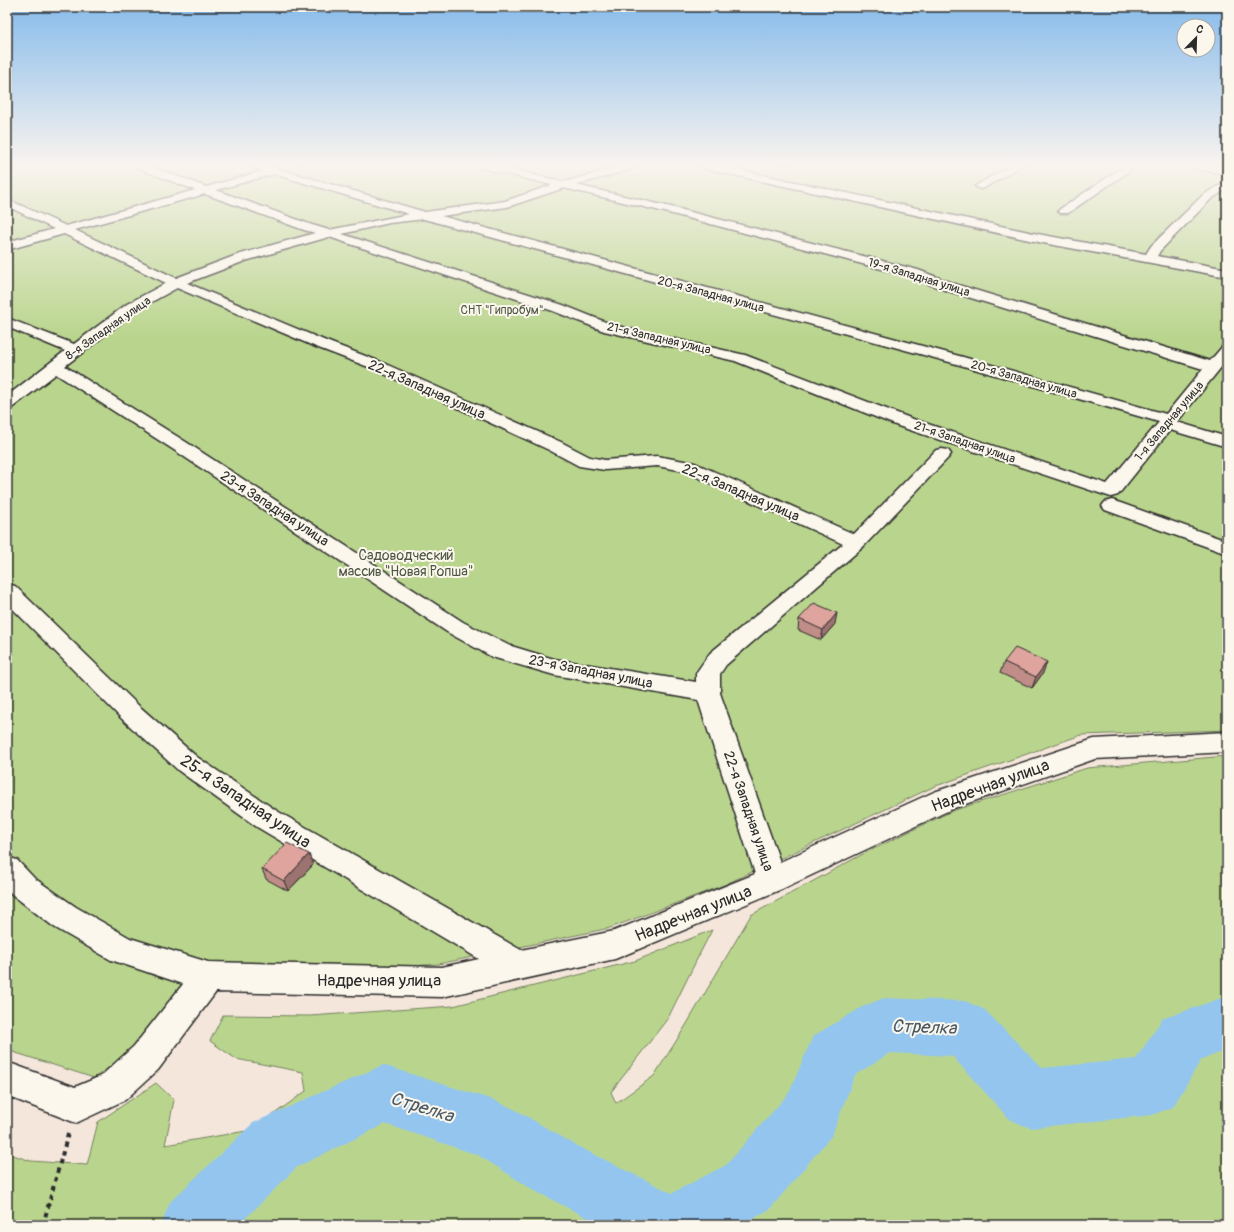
<svg xmlns="http://www.w3.org/2000/svg" width="1234" height="1232" viewBox="0 0 1234 1232" font-family="Pangolin,sans-serif">
<style>
.green{fill:#b9d58d;stroke:#72805c}
.lines{fill:none;stroke-linecap:round;stroke-linejoin:round}
.river{fill:#93c5ef;fill-rule:evenodd}
.minor-casing{stroke:#2b2b2b;stroke-width:3}
.path{stroke:#2b2b2b;stroke-width:4;stroke-dasharray:4.5 4.5;stroke-linecap:butt}
.minor{fill:#fbf7ec;fill-rule:evenodd}
.wall{fill:#c08d88;stroke:#2b2b2b}
.shaded-wall{fill:#9c736f;stroke:#2b2b2b}
.building{fill:#dfa49e;stroke:#2b2b2b}
.labels{text-anchor:middle;stroke-width:4;stroke-linejoin:round;paint-order:stroke}
.far-street-label{font-size:12px;fill:#2b2b2b;stroke:#fbf7ec}
.far-park-label{font-size:12px;fill:#4e5644;stroke:#fbf7ec}
.street-label{font-size:14px;fill:#2b2b2b;stroke:#fbf7ec}
.park-label{font-size:14px;fill:#4e5644;stroke:#fbf7ec}
.near-street-label{font-size:17px;fill:#2b2b2b;stroke:#fbf7ec}
.near-water-label{font-size:18px;font-style:italic;fill:#4a5966;stroke:#fbf7ec}
</style>
<rect width="100%" height="100%" fill="#f5e6dc"/>
<filter id="ink" filterUnits="userSpaceOnUse"><feTurbulence type="fractalNoise" baseFrequency=".025" numOctaves="2"/><feDisplacementMap in="SourceGraphic" scale="8" xChannelSelector="R" yChannelSelector="G"/><feConvolveMatrix kernelMatrix="1 2 1 2 8 2 1 2 1" color-interpolation-filters="sRGB"/></filter>
<g filter="url(#ink)">
<path class="green" d="M 7,165 L 1227,165 L 1227,730 L 1081,735 L 933,787 L 724,885 L 610,928 L 439,964 L 232,979 L 94,1078 L 7,1050 Z
M 1227,756 L 1227,1225 L 7,1225 L 7,1153 L 31,1161 L 87,1165 L 98,1122 L 156,1083 L 174,1100 L 165,1145 L 252,1130 L 306,1091 L 303,1072 L 236,1059 L 210,1041 L 223,1015 L 310,1016 L 453,1006 L 635,961 L 712,930 L 697,959 L 668,1018 L 611,1092 L 616,1103 L 654,1076 L 685,1027 L 751,915 L 861,855 L 952,811 L 1087,768 Z"/>
<g class="lines">
<path class="river" d="M 1227,996 L 1227,1050 L 1201,1060 L 1173,1107 L 1152,1115 L 1031,1128 L 1010,1120 L 952,1056 L 890,1053 L 855,1075 L 832,1135 L 770,1209 L 742,1225 L 601,1225 L 535,1191 L 478,1155 L 385,1124 L 297,1167 L 239,1225 L 161,1225 L 170,1202 L 253,1123 L 383,1065 L 493,1100 L 514,1109 L 579,1147 L 672,1193 L 726,1165 L 789,1093 L 813,1036 L 864,1006 L 884,998 L 965,1001 L 985,1010 L 1042,1068 L 1136,1059 L 1162,1019 Z"/>
<defs>
<path id="minor" d="M 133,165 L 147,165 L 206,187 L 263,171 L 251,167 L 249,165 L 265,165 L 425,212 L 505,201 L 552,185 L 477,167 L 475,165 L 493,165 L 564,182 L 625,165 L 641,165 L 639,167 L 576,185 L 671,207 L 918,270 L 955,284 L 1210,361 L 1222,347 L 1227,346 L 1227,360 L 1177,422 L 1227,437 L 1227,447 L 1170,430 L 1118,495 L 1111,497 L 898,426 L 735,361 L 604,331 L 553,311 L 329,237 L 245,261 L 187,283 L 326,341 L 381,362 L 561,442 L 590,457 L 605,460 L 657,456 L 695,463 L 854,534 L 936,450 L 942,449 L 948,450 L 951,454 L 948,458 L 863,547 L 726,665 L 720,674 L 720,693 L 780,862 L 934,792 L 1094,739 L 1227,732 L 1227,752 L 1095,759 L 954,808 L 782,889 L 615,959 L 442,997 L 216,992 L 158,1070 L 125,1100 L 76,1123 L 7,1096 L 7,1062 L 75,1087 L 101,1076 L 134,1046 L 183,984 L 111,960 L 54,927 L 14,896 L 7,889 L 7,857 L 17,860 L 34,878 L 76,907 L 130,938 L 208,962 L 442,967 L 479,959 L 257,827 L 179,771 L 121,718 L 7,603 L 7,584 L 15,586 L 139,706 L 197,757 L 277,811 L 521,950 L 614,931 L 755,874 L 698,700 L 554,675 L 492,657 L 447,632 L 174,450 L 56,374 L 13,407 L 7,409 L 7,396 L 65,351 L 7,327 L 7,318 L 74,344 L 127,304 L 166,283 L 64,234 L 7,250 L 7,242 L 54,229 L 7,206 L 7,199 L 66,226 L 195,190 L 135,167 ZM 274,174 L 409,214 L 329,230 L 312,225 L 216,190 ZM 564,188 L 665,212 L 908,276 L 945,290 L 1203,369 L 1166,414 L 963,357 L 441,216 L 507,207 ZM 205,194 L 304,230 L 315,233 L 237,255 L 176,278 L 75,230 ZM 424,219 L 953,363 L 1159,422 L 1107,484 L 910,418 L 745,355 L 613,325 L 563,305 L 342,234 L 389,223 ZM 177,288 L 316,347 L 371,368 L 549,450 L 579,466 L 605,470 L 657,466 L 684,471 L 843,544 L 710,653 L 696,673 L 696,682 L 554,659 L 508,645 L 463,622 L 186,442 L 65,366 L 137,310 Z
M 697,165 L 716,165 L 1043,235 L 1146,254 L 1151,246 L 1203,195 L 1227,181 L 1227,189 L 1211,199 L 1160,251 L 1157,256 L 1227,269 L 1227,277 L 1043,243 L 702,168 Z
M 1011,165 L 1023,165 L 984,188 L 980,189 L 975,186 Z
M 1126,165 L 1138,165 L 1068,213 L 1060,213 L 1058,211 L 1060,209 Z
M 1186,165 L 1209,165 L 1227,168 L 1227,174 L 1191,168 Z
M 1112,500 L 1227,541 L 1227,554 L 1105,510 L 1102,506 L 1105,502 Z"/>
</defs>
<use href="#minor" class="minor-casing"/>
<path class="path" d="M 43,1225 L 69,1130"/>
<use href="#minor" class="minor"/>
</g>
<path class="wall" d="M 799,619 L 835,624 L 821,640 L 798,630 Z
M 1004,662 L 1043,673 L 1032,688 L 1000,673 Z
M 313,865 L 288,891 L 266,879 L 262,869 Z"/>
<path class="shaded-wall" d="M 837,613 L 835,624 L 821,640 L 823,630 Z
M 1047,662 L 1043,673 L 1032,688 L 1036,677 Z
M 309,854 L 313,865 L 288,891 L 284,881 Z"/>
<path class="building" d="M 814,603 L 837,613 L 823,630 L 799,619 Z
M 1015,648 L 1047,662 L 1036,677 L 1004,662 Z
M 287,843 L 309,854 L 284,881 L 262,869 Z"/>
</g>
<linearGradient id="sky" x2="0" y2="1"><stop stop-color="#86bbeb"/><stop offset="0.49" stop-color="#faf4ef"/><stop offset="1" stop-color="#faf4ef" stop-opacity="0"/></linearGradient>
<rect width="1234" height="338" fill="url(#sky)"/>
<g class="labels">
<g class="far-street-label">
<text transform="translate(919 277) rotate(17)" y="4">19-я Западная улица</text>
<text transform="translate(711 294) rotate(15)" y="4">20-я Западная улица</text>
<text transform="translate(108 328) rotate(-35)" y="4">8-я Западная улица</text>
<text transform="translate(659 338) rotate(13)" y="4">21-я Западная улица</text>
<text transform="translate(1024 379) rotate(16)" y="4">20-я Западная улица</text>
<text transform="translate(1169 421) rotate(-50)" y="4">1-я Западная улица</text>
<text transform="translate(965 442) rotate(19)" y="4">21-я Западная улица</text>
</g>
<g class="far-park-label">
<text x="502" y="314">СНТ "Гипробум"</text>
</g>
<g class="street-label">
<text transform="translate(427 389) rotate(24)" y="5">22-я Западная улица</text>
<text transform="translate(741 492) rotate(23)" y="5">22-я Западная улица</text>
<text transform="translate(275 508) rotate(33)" y="5">23-я Западная улица</text>
<text transform="translate(591 671) rotate(11)" y="5">23-я Западная улица</text>
<text transform="translate(749 811) rotate(71)" y="5">22-я Западная улица</text>
</g>
<g class="park-label">
<text x="406" y="560">Садоводческий<tspan x="406" dy="16">массив "Новая Ропша"</tspan></text>
</g>
<g class="near-street-label">
<text transform="translate(990 785) rotate(-20)" y="6">Надречная улица</text>
<text transform="translate(246 801) rotate(34)" y="6">25-я Западная улица</text>
<text transform="translate(693 913) rotate(-22)" y="6">Надречная улица</text>
<text x="379" y="986">Надречная улица</text>
</g>
<g class="near-water-label">
<text transform="translate(924 1027) rotate(2)" y="6">Стрелка</text>
<text transform="translate(422 1107) rotate(17)" y="6">Стрелка</text>
</g>
</g>
<rect width="1234" height="1232" fill="none" stroke="#fbf7ec" stroke-width="24"/>
<rect x="12" y="12" width="1210" height="1208" fill="none" stroke="#2b2b2b" stroke-width="1.5" filter="url(#ink)"/>
<g transform="translate(1196 38) rotate(23)"><circle r="19" fill="#fbf7ec" stroke="#a8a59f"/>
<path d="M0-3L7 15L0 10L-7 15Z" fill="#2b2b2b"/>
<text y="-6" font-size="11" font-weight="bold" text-anchor="middle" fill="#2b2b2b">С</text>
</g>
</svg>
